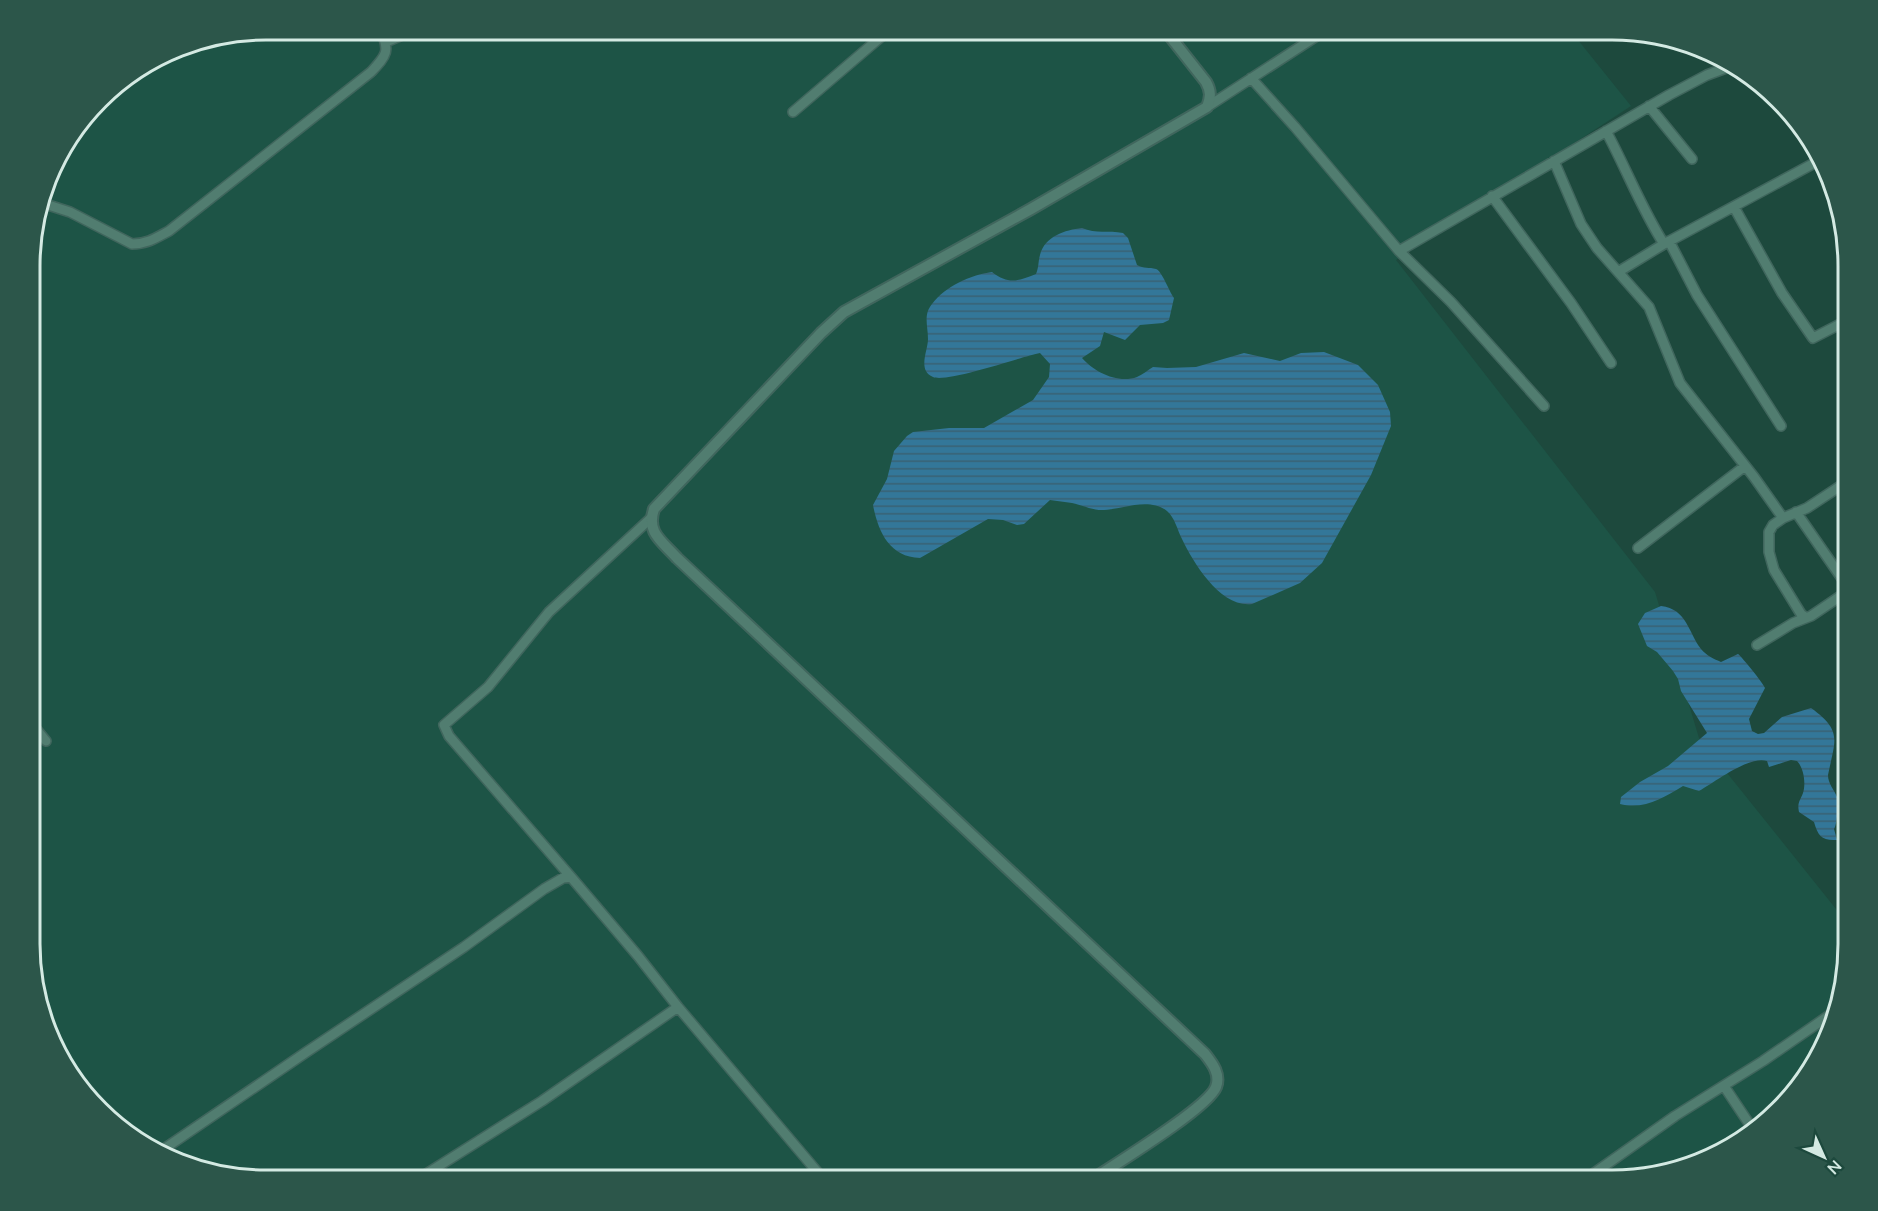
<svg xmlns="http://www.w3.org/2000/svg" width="1878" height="1211" viewBox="0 0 1878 1211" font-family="Mulish,sans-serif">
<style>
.built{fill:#1d5446}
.water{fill:url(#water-rules)}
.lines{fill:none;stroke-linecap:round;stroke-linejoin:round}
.minor-casing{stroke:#40665d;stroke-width:12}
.tertiary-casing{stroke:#40665d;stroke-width:14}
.minor{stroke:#517d70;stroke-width:9}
.tertiary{stroke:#517d70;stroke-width:10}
.rim{fill:none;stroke:#d4eae3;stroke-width:3}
</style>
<defs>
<pattern id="water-rules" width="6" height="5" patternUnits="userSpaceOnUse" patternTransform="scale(1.5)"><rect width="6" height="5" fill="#379"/><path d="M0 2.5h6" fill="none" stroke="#396173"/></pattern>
</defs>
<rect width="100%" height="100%" fill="#1d493d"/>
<path class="built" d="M 267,30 L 1570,30 L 1631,106 L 1396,260 L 1655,592 L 1699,738 L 1848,924 L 1848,960 L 1835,1021 L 1808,1076 L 1729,1149 L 1627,1181 L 266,1181 L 191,1169 L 135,1141 L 62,1063 L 32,975 L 32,236 L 55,162 L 110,89 L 176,48 Z"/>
<path class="water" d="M 1082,228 C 1096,234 1108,230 1123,233 L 1128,238 L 1137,265 C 1144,269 1149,267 1156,269 C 1162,271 1169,291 1174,298 L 1169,320 L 1163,323 L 1140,325 L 1125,340 L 1104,332 L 1100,346 L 1082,358 C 1094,372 1118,384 1137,377 C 1142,375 1148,370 1153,367 L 1167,368 L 1196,367 L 1244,353 L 1280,361 L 1301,353 L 1324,352 L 1358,365 L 1378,385 L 1390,412 L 1391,426 L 1371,475 L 1322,563 L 1300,583 L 1252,604 C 1221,608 1194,564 1182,539 C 1177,529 1175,518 1167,511 C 1149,497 1123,509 1104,510 C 1094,511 1082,505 1072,503 C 1065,502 1057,501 1050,500 L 1024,524 L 1017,525 L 1003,520 L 988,519 L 920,558 C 889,557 878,531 873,505 L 887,479 L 894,451 L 907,436 L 913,432 L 949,428 L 984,428 L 1033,400 L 1049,377 L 1050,364 L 1040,353 C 1020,357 947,383 933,377 C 917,370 928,351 928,339 C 928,326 923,315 932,304 C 946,286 970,275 992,272 C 1009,285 1018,281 1036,274 C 1039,267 1038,262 1040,255 C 1045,236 1065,230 1082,228 Z
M 1661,606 C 1687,609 1688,632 1701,649 C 1707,656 1714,659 1721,662 L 1738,654 C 1742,657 1763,683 1765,688 L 1749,719 L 1752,731 L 1758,734 L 1764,733 L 1782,717 L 1811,708 C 1843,731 1835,740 1828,775 C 1828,784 1834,789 1837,797 C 1839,801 1837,825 1834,829 L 1837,840 C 1822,841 1818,836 1814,822 L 1799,812 C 1797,803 1800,801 1803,793 C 1806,784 1804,768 1797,761 L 1791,760 L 1769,767 L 1767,761 C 1750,755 1715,782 1699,791 L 1683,786 C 1663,798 1644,810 1620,804 L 1621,797 L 1640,782 L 1668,766 L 1707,733 L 1681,691 L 1678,679 L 1673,671 L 1657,652 L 1647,646 L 1638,624 L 1645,613 Z"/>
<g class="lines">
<defs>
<path id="minor" d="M 386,42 L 414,30
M 1251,78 L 1295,127 L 1399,251 L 1451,302 L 1544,406
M 1649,106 L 1692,159
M 1207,107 L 1326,30
M 793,112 L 889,30
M 1606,131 C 1626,168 1641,208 1664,244
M 1554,161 L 1581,224 L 1597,248 L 1649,307 L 1680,383 L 1754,477 L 1783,518
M 1492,196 L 1571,303 L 1611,363
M 42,203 L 70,212 L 132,244 C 147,244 156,238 169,231 L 371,72 C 386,56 391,51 380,30
M 1734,207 L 1782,293 L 1813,338 L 1848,320
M 1669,241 L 1697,295 L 1781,426
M 1399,251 L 1669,95 L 1707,75 L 1734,65
M 1618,272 L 1664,244 L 1820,160
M 1796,512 L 1848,587
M 1638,548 L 1745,466
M 1805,617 L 1801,614 L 1774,570 L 1769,552 L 1769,532 L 1773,525 L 1783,518 L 1807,508 L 1848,481
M 1757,645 L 1793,623 L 1811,616 L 1848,591
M 32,724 L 46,741
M 571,877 L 449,736 L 444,725 L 488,687 L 549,612 L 651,518
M 1724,1086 L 1752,1128
M 158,1153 L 305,1053 L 464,947 L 544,889 L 563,878 L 571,877 L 638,956 L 678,1007 L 825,1181
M 415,1181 L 542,1101 L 678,1007
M 1583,1181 L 1675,1116 L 1763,1061 L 1837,1010"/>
<path id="tertiary" d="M 1090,1181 C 1114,1165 1208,1108 1216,1087 C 1221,1074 1212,1063 1205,1054 L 677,558 C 662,541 646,533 654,509 L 821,333 L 844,312 L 1031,209 L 1207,107 C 1211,97 1211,91 1206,82 L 1165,30"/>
</defs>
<use href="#minor" class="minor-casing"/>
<use href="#tertiary" class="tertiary-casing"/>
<use href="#minor" class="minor"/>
<use href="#tertiary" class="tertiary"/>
</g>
<path d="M0 0H1878V1211H0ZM266 40H1612A226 226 0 0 1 1838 266V944A226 226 0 0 1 1612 1170H266A226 226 0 0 1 40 944V266A226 226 0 0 1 266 40Z" fill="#2c564a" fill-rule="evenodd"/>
<path class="rim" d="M266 40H1612A226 226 0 0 1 1838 266V944A226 226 0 0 1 1612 1170H266A226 226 0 0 1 40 944V266A226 226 0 0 1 266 40Z"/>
<g transform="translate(1824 1157) rotate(135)" stroke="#1d493d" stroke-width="4.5" paint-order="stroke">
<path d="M0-4.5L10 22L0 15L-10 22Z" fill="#d4eae3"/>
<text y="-9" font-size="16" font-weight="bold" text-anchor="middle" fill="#d4eae3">N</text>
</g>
</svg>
